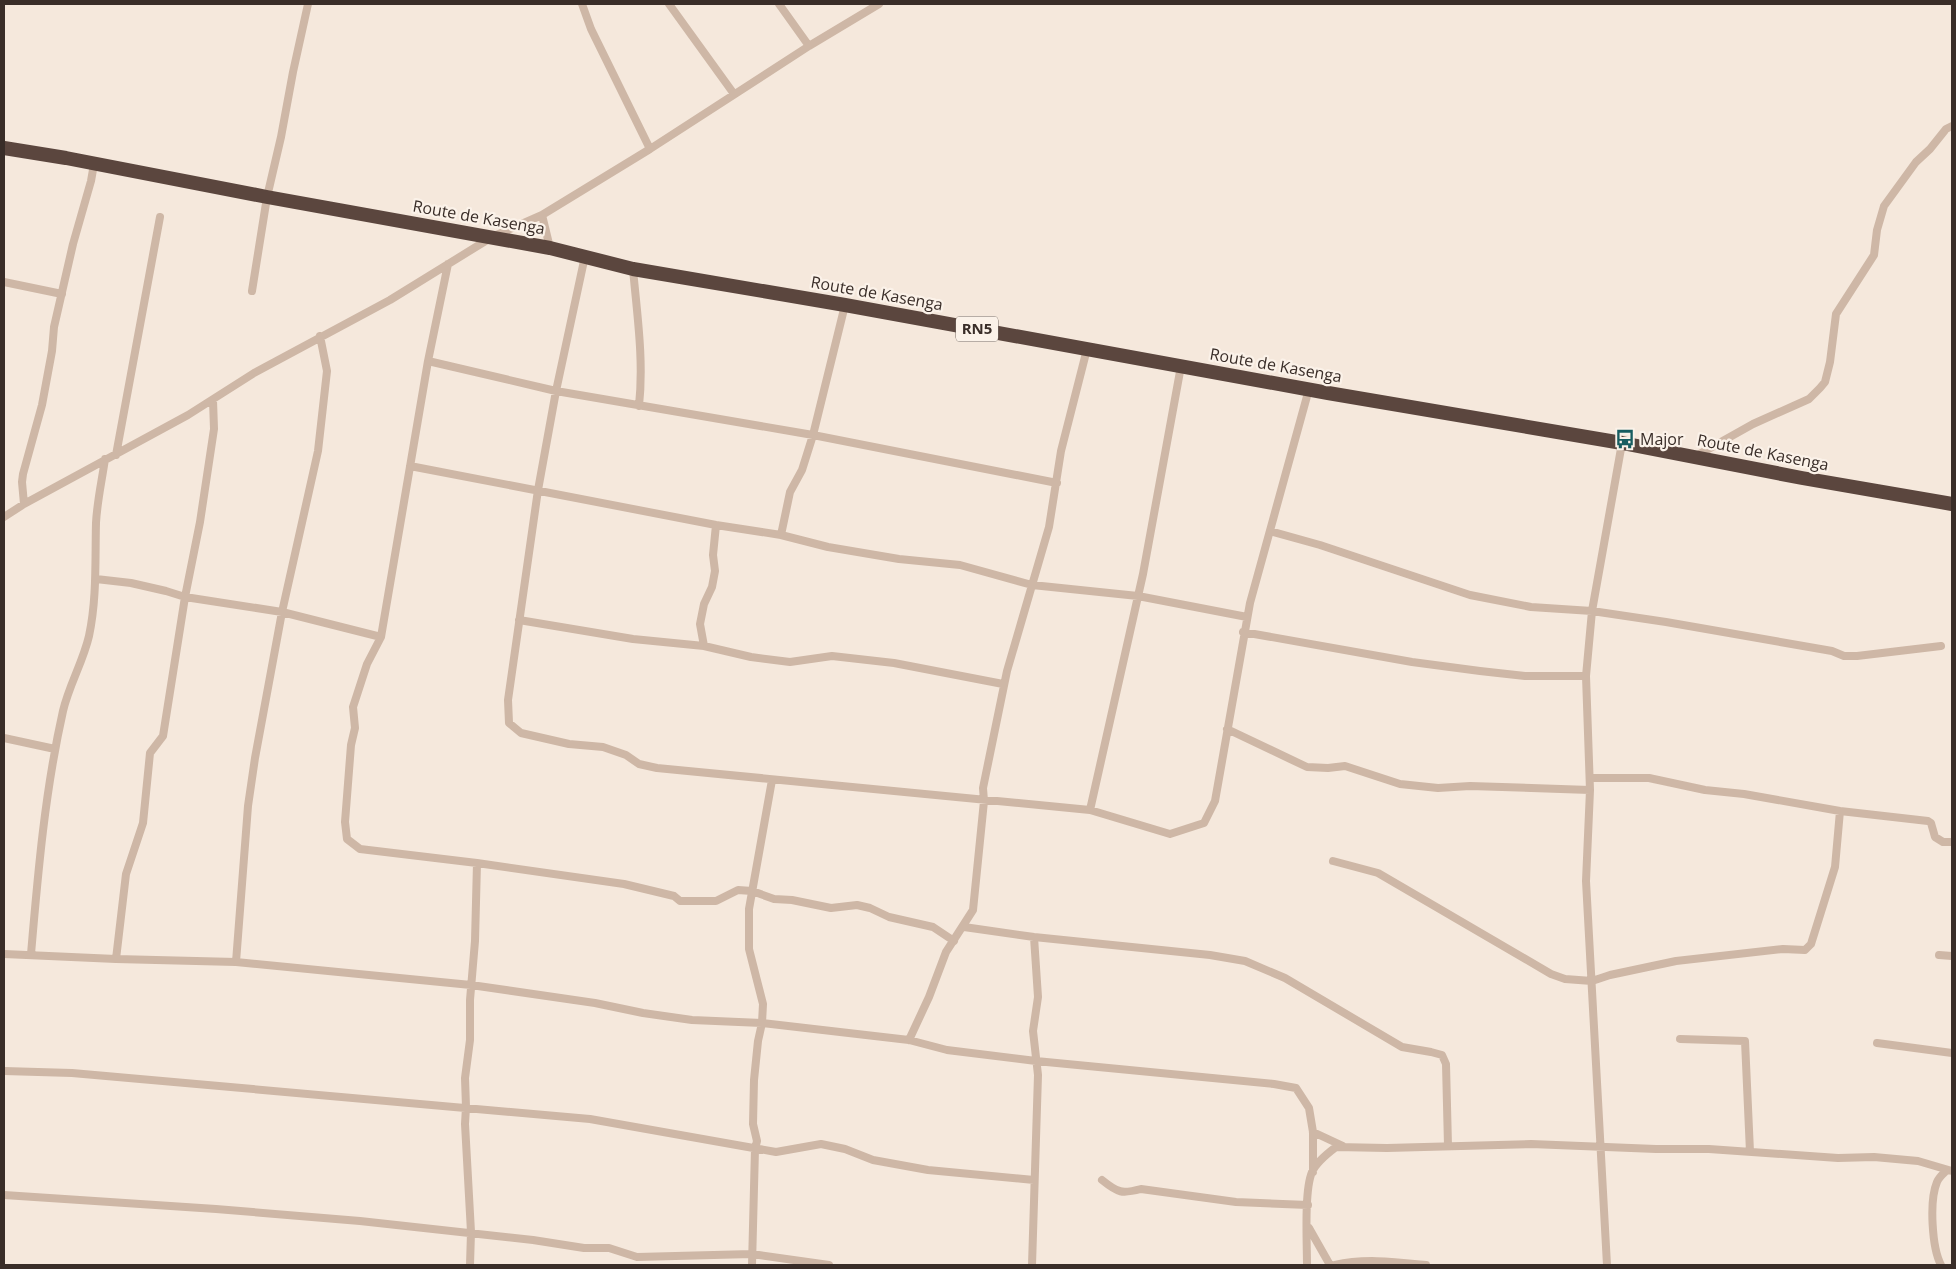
<svg xmlns="http://www.w3.org/2000/svg" width="1956" height="1269" viewBox="0 0 1956 1269" font-family="'Open Sans',sans-serif">
<style>
.lines{fill:none;stroke-linecap:round;stroke-linejoin:round}
.street{stroke:#ceb7a6;stroke-width:8}
.highway{stroke:#5b463e;stroke-width:14}
.labels{text-anchor:middle;stroke-width:4.5;stroke-linejoin:round;paint-order:stroke}
.shield{fill:#fbf2e9;stroke:#736862;stroke-width:1}
.shield-label{font-size:15px;font-weight:bold;fill:#392d28}
.street-label{font-size:16px;fill:#392d28;stroke:#fbf2e9}
.poi-label{font-size:16px;fill:#392d28;stroke:#fbf2e9;text-anchor:start}
</style>
<rect width="100%" height="100%" fill="#f5e8dc"/>
<g class="lines">
<path class="street" d="M 582,4 L 591,29 L 650,149
M 669,4 L 734,94
M 779,4 L 809,46
M 542,215 L 550,248
M 585,256 L 556,391 L 538,490 L 508,700 L 509,723 L 521,733 L 569,744 L 603,747 L 626,755 L 639,764 L 657,768 L 1090,810 L 1170,834 L 1204,823 L 1215,801 L 1250,603 L 1309,389
M 448,264 L 428,361 L 381,637 L 367,664 L 353,707 L 355,728 L 351,745 L 345,822 L 347,839 L 360,849 L 477,863 L 624,884 L 674,896 L 680,901 L 716,901 L 738,890 L 752,891 L 774,899 L 792,900 L 831,908 L 857,905 L 870,908 L 889,917 L 933,927 L 954,941
M 633,269 C 637,314 644,360 639,406
M 4,282 L 62,294
M 252,291 L 267,197 L 281,137 L 293,72 L 308,4
M 428,361 L 556,391 L 813,435 L 1057,483
M 116,455 L 160,217
M 1696,456 L 1753,424 L 1809,399 L 1820,388 L 1825,382 L 1830,362 L 1836,314 L 1874,255 L 1877,230 L 1884,206 L 1916,162 L 1930,149 L 1946,129 L 1952,126
M 410,466 L 716,525 L 781,535 L 790,492 L 802,470 L 813,435 L 845,305
M 24,504 L 22,482 L 23,474 L 42,405 L 52,351 L 54,327 L 73,244 L 91,181 L 94,164
M 4,517 L 24,504 L 188,415 L 254,373 L 390,300 L 492,237 L 542,215 L 650,149 L 809,46 L 879,4
M 1270,531 L 1320,545 L 1470,595 L 1531,607 L 1592,611 L 1666,622 L 1832,651 L 1844,656 L 1857,656 L 1941,646
M 781,535 L 828,547 L 899,559 L 960,565 L 1032,585 L 1138,596 L 1247,617
M 96,579 L 131,583 L 166,591 L 185,597 L 282,612 L 381,637
M 519,620 L 633,639 L 704,646 L 751,657 L 790,662 L 832,656 L 894,663 L 1003,684
M 1243,632 L 1412,662 L 1480,671 L 1525,676 L 1586,676
M 704,646 L 700,624 L 704,604 L 712,587 L 715,571 L 713,555 L 716,525
M 1227,729 L 1307,767 L 1328,768 L 1345,766 L 1400,784 L 1438,788 L 1470,786 L 1590,790
M 4,738 L 55,749
M 1590,778 L 1649,778 L 1705,790 L 1744,794 L 1840,811 L 1928,821 L 1931,823 L 1935,837 L 1943,842 L 1952,842
M 1090,810 L 1143,574 L 1181,366
M 1333,861 L 1378,873 L 1551,974 L 1565,979 L 1592,981 L 1610,975 L 1676,961 L 1783,949 L 1805,950 L 1811,944 L 1835,867 L 1840,811
M 964,927 L 1034,937 L 1210,955 L 1245,961 L 1285,978 L 1402,1047 L 1431,1052 L 1442,1055 L 1446,1064 L 1448,1146
M 4,954 L 116,959 L 236,962 L 471,985 L 595,1003 L 643,1013 L 692,1020 L 762,1023 L 909,1040 L 947,1050 L 1036,1061 L 1274,1084 L 1296,1088 L 1309,1108 L 1313,1132 L 1313,1172
M 31,954 C 38,872 45,791 63,711 C 69,685 83,662 89,636 C 97,598 95,561 96,523 C 97,502 102,480 105,459
M 1939,955 L 1952,956
M 116,959 L 126,874 L 143,823 L 150,753 L 163,736 L 185,597 L 200,522 L 214,429 L 213,400
M 236,962 L 248,806 L 255,758 L 282,612 L 318,451 L 327,371 L 320,336
M 1680,1039 L 1745,1041 L 1750,1152
M 909,1040 L 929,997 L 946,952 L 973,910 L 984,801 L 983,788 L 1007,671 L 1049,527 L 1061,451 L 1087,349
M 1877,1043 L 1952,1053
M 4,1071 L 72,1073 L 590,1119 L 776,1152 L 821,1144 L 845,1149 L 873,1160 L 928,1170 L 1034,1180
M 1313,1132 L 1343,1146
M 1102,1180 C 1118,1193 1122,1194 1141,1189 L 1236,1202 L 1308,1205
M 4,1195 L 216,1209 L 360,1221 L 533,1240 L 584,1248 L 609,1248 L 637,1257 L 752,1254 L 829,1265
M 1309,1228 L 1330,1265
M 470,1265 L 471,1232 L 465,1124 L 466,1107 L 465,1078 L 470,1040 L 470,1000 L 475,941 L 477,863
M 752,1265 L 755,1149 L 757,1141 L 753,1124 L 754,1080 L 758,1041 L 762,1023 L 763,1004 L 749,949 L 749,909 L 772,780
M 1032,1265 L 1038,1075 L 1033,1031 L 1038,997 L 1034,937
M 1307,1265 C 1307,1243 1304,1191 1312,1172 C 1316,1163 1328,1153 1336,1147 L 1387,1148 L 1531,1144 L 1656,1149 L 1709,1149 L 1838,1158 L 1874,1157 L 1918,1161 L 1952,1171
M 1335,1265 C 1364,1258 1396,1262 1426,1265
M 1607,1265 L 1586,881 L 1590,790 L 1586,676 L 1592,611 L 1622,443
M 1941,1265 C 1932,1248 1929,1201 1937,1182 C 1939,1177 1943,1174 1947,1170"/>
<path class="highway" d="M 4,148 L 66,158 L 267,197 L 550,248 L 633,269 L 845,305 L 1328,393 L 1622,443 L 1802,478 L 1952,504"/>
</g>
<defs>
<symbol id="bus-bare" viewBox="-9 -9 18 18"><path d="M-5-6H5V4H4V6H2V4H-2V6H-4V4H-5ZM-3.5-4V0h7V-4ZM-3.5 1.2v1.5H-2V1.2ZM2 1.2v1.5H3.5V1.2Z" fill="#185d60" stroke="#fbf2e9" stroke-width="2.5" paint-order="stroke"/></symbol>
</defs>
<g fill-rule="evenodd">
<use href="#bus-bare" x="1611" y="425" width="28" height="28"/>
</g>
<g class="labels">
<rect class="shield" x="956" y="316.5" width="42" height="25" rx="4"/>
<g class="shield-label">
<text x="977" y="334">RN5</text>
</g>
<g class="street-label">
<text transform="translate(479 217) rotate(10)" y="6">Route de Kasenga</text>
<text transform="translate(877 293) rotate(10)" y="6">Route de Kasenga</text>
<text transform="translate(1276 365) rotate(10)" y="6">Route de Kasenga</text>
<text transform="translate(1763 452) rotate(11)" y="6">Route de Kasenga</text>
</g>
<g class="poi-label">
<text x="1640" y="445">Major</text>
</g>
</g>
<rect width="1956" height="1269" fill="none" stroke="#392d28" stroke-width="10"/>
</svg>
